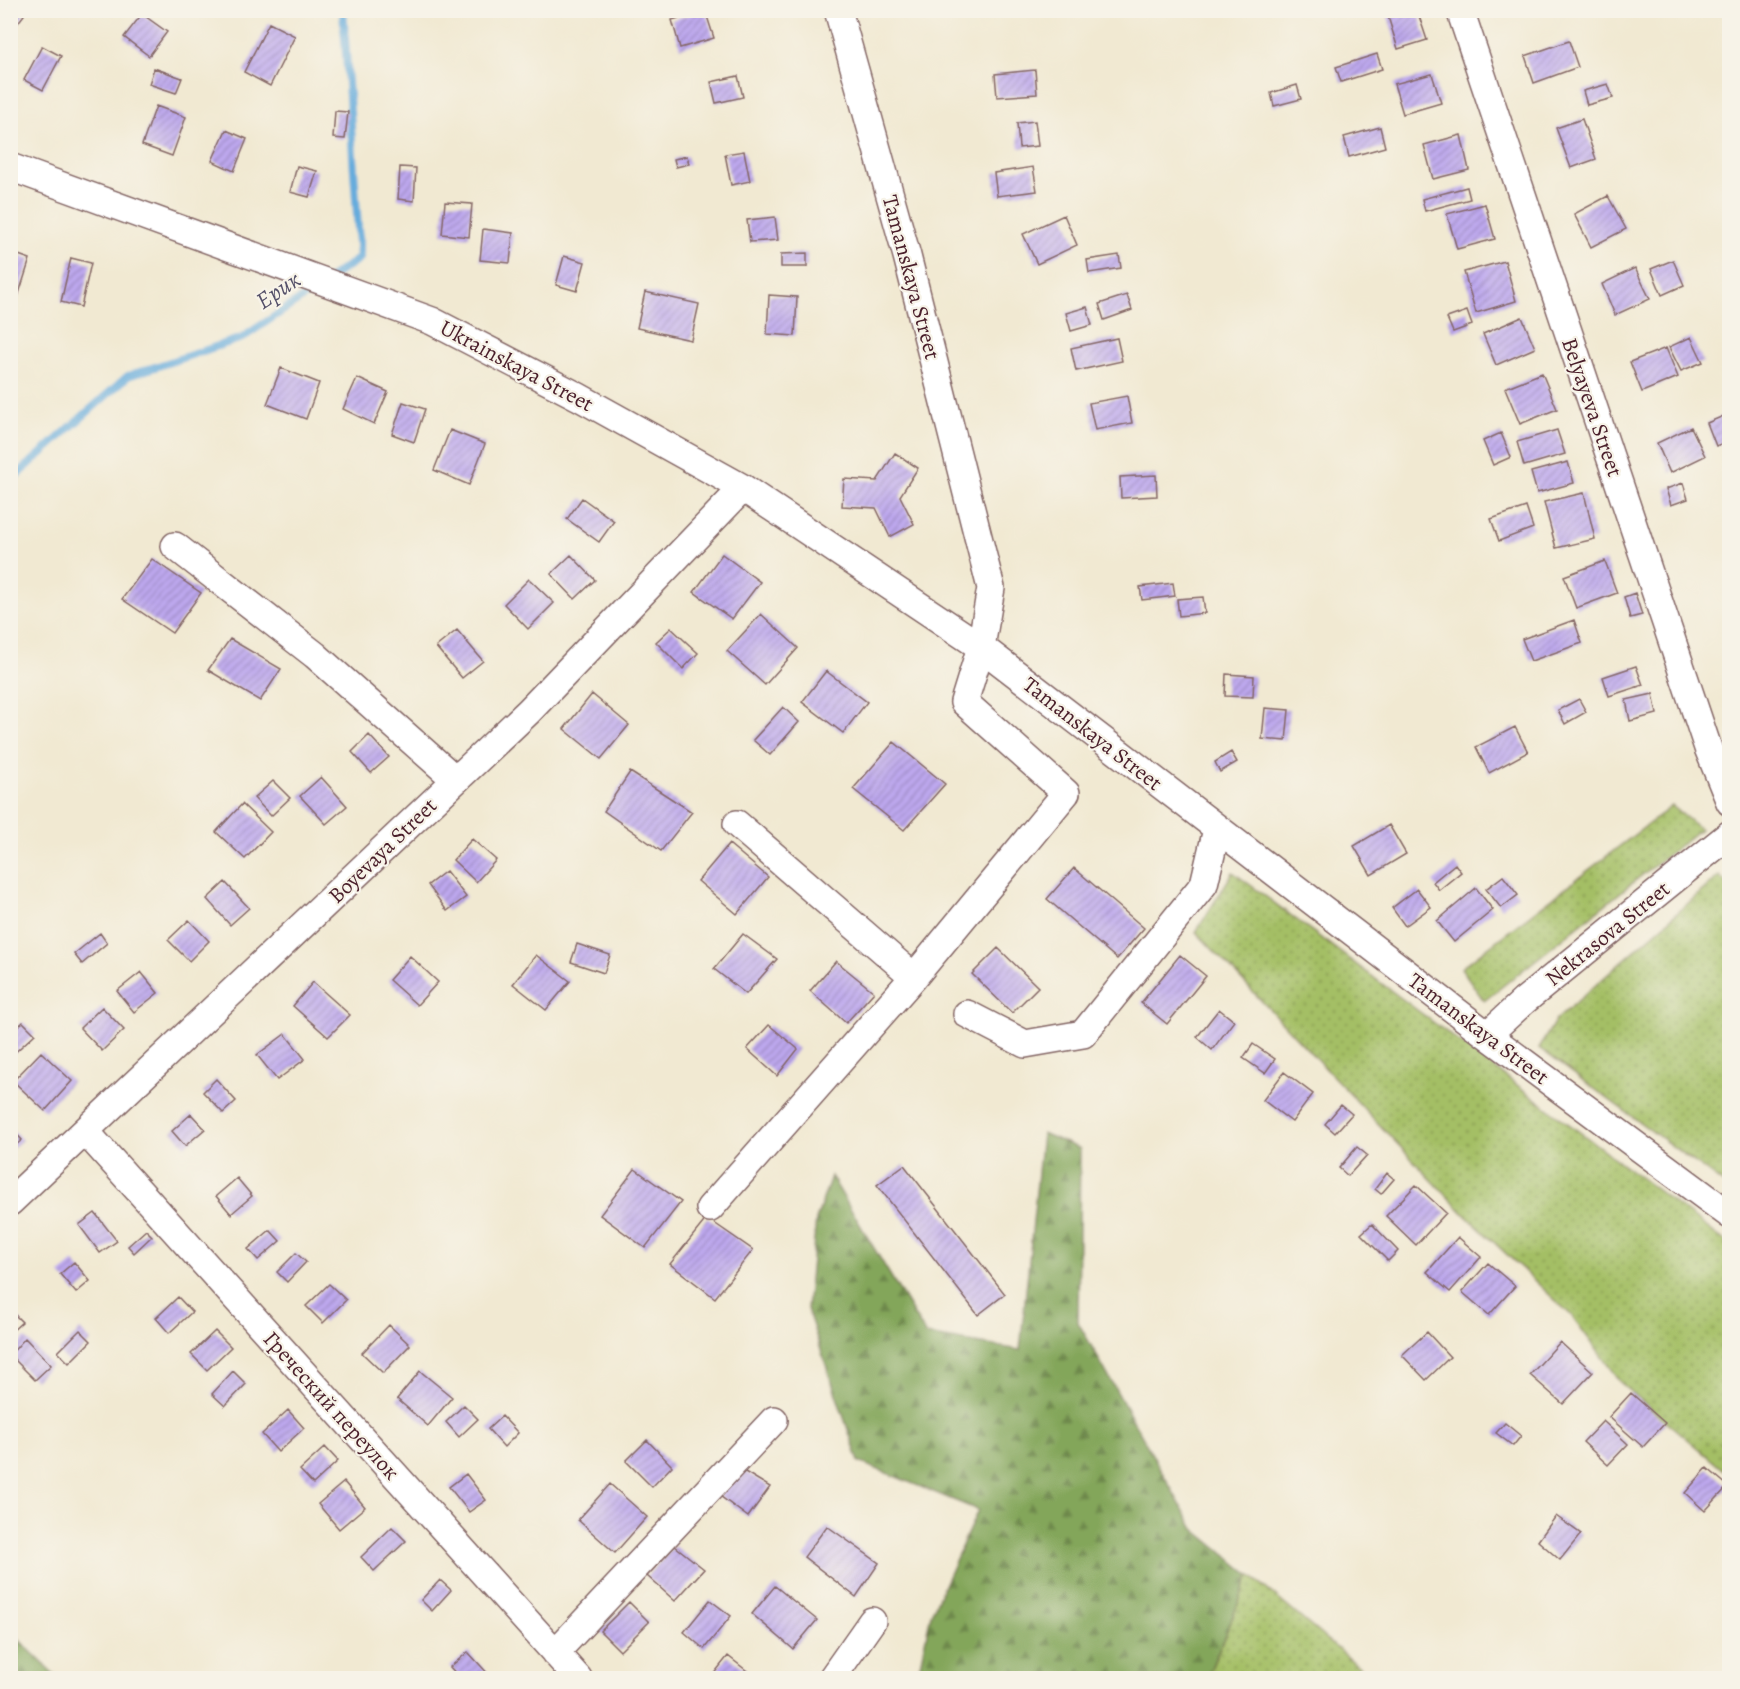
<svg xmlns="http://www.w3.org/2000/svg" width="1740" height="1689" viewBox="0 0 1740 1689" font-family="Alegreya,serif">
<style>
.grass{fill:url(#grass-dots);stroke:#776f48;stroke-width:1.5}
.forest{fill:url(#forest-firs);stroke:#666242;stroke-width:1.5}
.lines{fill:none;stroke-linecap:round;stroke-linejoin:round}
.stream{stroke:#66acdc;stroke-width:8}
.building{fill:url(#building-hatch)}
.minor-casing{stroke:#846665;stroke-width:30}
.minor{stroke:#fff;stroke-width:27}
.labels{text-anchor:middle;stroke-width:4.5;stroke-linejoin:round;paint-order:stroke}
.street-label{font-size:22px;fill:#4a1f2b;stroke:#f7f3e8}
.water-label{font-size:24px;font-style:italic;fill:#545069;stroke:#f7f3e8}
</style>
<defs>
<pattern id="grass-dots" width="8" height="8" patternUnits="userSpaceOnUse" patternTransform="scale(1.5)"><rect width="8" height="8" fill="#a4bf65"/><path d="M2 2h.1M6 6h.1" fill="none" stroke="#889b53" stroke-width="1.8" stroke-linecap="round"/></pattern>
<pattern id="forest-firs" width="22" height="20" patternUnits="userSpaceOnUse" patternTransform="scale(1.5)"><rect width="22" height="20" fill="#83a65a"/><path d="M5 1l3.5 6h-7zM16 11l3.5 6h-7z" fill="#6d874b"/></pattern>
<pattern id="building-hatch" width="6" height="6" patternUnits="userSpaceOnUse" patternTransform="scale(1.5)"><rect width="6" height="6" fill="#bda8ee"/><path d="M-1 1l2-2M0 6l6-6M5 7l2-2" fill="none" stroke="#9c88c1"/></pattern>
</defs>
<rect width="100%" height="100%" fill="#f7f3e8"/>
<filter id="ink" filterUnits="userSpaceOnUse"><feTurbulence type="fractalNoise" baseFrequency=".0167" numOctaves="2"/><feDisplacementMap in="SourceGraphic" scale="12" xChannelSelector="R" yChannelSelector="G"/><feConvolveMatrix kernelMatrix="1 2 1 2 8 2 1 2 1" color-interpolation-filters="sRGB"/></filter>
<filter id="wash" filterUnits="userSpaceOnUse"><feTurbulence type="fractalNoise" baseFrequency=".008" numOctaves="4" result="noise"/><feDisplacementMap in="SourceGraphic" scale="24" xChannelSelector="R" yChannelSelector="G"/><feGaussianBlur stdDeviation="1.35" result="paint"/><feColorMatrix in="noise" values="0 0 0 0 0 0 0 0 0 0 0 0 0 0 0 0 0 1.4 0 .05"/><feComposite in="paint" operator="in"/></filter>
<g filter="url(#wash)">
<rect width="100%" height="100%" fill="#f1e9d2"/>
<path class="grass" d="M 1672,806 L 1700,829 L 1484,1001 L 1461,968 Z
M 1233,872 L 1729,1244 L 1729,1475 L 1621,1383 L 1572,1316 L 1465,1215 L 1196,932 Z
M 1719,876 L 1730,886 L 1729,1188 L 1539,1048 L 1555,1021 Z
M 1250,1575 L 1364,1671 L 1364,1678 L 1207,1678 Z"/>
<path class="forest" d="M 1042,1133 L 1080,1149 L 1078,1322 L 1194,1529 L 1250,1575 L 1207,1678 L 917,1678 L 931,1614 L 978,1510 L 859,1462 L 807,1309 L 816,1220 L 831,1176 L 926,1335 L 1020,1350 Z
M 10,1632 L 11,1632 L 58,1678 L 11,1678 Z"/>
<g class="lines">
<path class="stream" d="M 330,278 L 360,258 L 343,10
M 10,481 L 128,376 L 242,338 L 320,286"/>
</g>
<g id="blocks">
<path class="building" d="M 13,10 L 17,10 L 24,15 L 10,33 L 10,13 Z
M 705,10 L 714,38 L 680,48 L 672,20 Z
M 1386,10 L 1417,10 L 1427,40 L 1398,49 Z
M 142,14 L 167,32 L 149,56 L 124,37 Z
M 269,23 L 295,36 L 270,86 L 244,72 Z
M 1569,41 L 1578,67 L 1534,83 L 1525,56 Z
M 42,46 L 61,56 L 43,90 L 24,80 Z
M 1377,54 L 1382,69 L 1341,82 L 1336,67 Z
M 154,68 L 182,78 L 176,93 L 149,84 Z
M 1035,70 L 1037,94 L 997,97 L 995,74 Z
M 1432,74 L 1441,103 L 1403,114 L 1394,84 Z
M 738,76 L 743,97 L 716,103 L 711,82 Z
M 1608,84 L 1613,98 L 1587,105 L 1583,91 Z
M 1297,85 L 1301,99 L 1274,106 L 1271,93 Z
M 156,106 L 186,117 L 172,156 L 142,145 Z
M 335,111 L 348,112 L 345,139 L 333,138 Z
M 1582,119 L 1596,159 L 1571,168 L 1556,128 Z
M 1035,121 L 1038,146 L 1019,148 L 1017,123 Z
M 1380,127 L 1385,147 L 1349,157 L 1344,137 Z
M 226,130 L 247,139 L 234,171 L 212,161 Z
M 1461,135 L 1469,170 L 1433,179 L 1424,145 Z
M 744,151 L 750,181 L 731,185 L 725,154 Z
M 687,156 L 689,164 L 676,167 L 674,159 Z
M 297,166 L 317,171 L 309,197 L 290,192 Z
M 400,167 L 416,168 L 414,201 L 398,199 Z
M 1033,167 L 1037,191 L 997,196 L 994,173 Z
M 1467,187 L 1470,199 L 1425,211 L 1422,199 Z
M 1608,196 L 1626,229 L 1591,247 L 1574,214 Z
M 445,202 L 472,204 L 469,237 L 442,234 Z
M 1485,204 L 1495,239 L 1457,249 L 1447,214 Z
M 1064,215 L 1077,245 L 1037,264 L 1023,234 Z
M 775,217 L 778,240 L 750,242 L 747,220 Z
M 483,229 L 513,233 L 510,263 L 480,260 Z
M 10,252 L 30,259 L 15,306 L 10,305 Z
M 807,253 L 807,267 L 781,267 L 781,254 Z
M 1119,255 L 1121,268 L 1089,273 L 1087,260 Z
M 564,256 L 585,262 L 577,291 L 556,285 Z
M 71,258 L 91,263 L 81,307 L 61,302 Z
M 1673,260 L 1684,285 L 1662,295 L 1651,269 Z
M 1505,261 L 1516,301 L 1476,313 L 1464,272 Z
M 1635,268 L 1650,299 L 1615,315 L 1602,284 Z
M 645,292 L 699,304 L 691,340 L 637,328 Z
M 769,295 L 797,297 L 795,336 L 767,334 Z
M 1127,295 L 1132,310 L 1104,320 L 1099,304 Z
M 1087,307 L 1092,325 L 1071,331 L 1066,313 Z
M 1467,311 L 1472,325 L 1453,332 L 1447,318 Z
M 1522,317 L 1535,348 L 1496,365 L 1483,334 Z
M 1691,337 L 1703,362 L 1681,371 L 1669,347 Z
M 1117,338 L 1122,361 L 1076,371 L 1071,348 Z
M 1666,348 L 1678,377 L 1642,392 L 1630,362 Z
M 281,368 L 319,383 L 306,419 L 267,404 Z
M 1542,373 L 1557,409 L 1520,424 L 1505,388 Z
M 357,378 L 388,392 L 374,424 L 343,409 Z
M 1127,396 L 1132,423 L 1095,430 L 1089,403 Z
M 403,402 L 425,409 L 414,442 L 392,434 Z
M 1728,414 L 1730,440 L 1716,446 L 1707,423 Z
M 1691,427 L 1705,456 L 1670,473 L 1657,443 Z
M 450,430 L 485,444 L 469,485 L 434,470 Z
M 1557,430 L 1565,454 L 1524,466 L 1517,442 Z
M 1501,433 L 1511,457 L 1493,465 L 1483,441 Z
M 895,453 L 918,468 L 900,496 L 914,524 L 890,537 L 876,508 L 842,506 L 844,479 L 877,481 Z
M 1568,462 L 1574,483 L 1537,493 L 1531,472 Z
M 1156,475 L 1157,496 L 1121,498 L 1120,477 Z
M 1683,483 L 1688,499 L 1671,505 L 1666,489 Z
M 1584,493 L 1595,539 L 1556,548 L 1544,502 Z
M 582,498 L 614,521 L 599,542 L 567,519 Z
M 1526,507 L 1533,528 L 1499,541 L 1491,519 Z
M 722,554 L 760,582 L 732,619 L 694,592 Z
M 571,555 L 595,580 L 575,599 L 551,574 Z
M 152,559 L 201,593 L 172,633 L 122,599 Z
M 1605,561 L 1617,593 L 1576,608 L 1564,576 Z
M 529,579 L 554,603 L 528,629 L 504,604 Z
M 1173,583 L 1175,596 L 1142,600 L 1140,587 Z
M 1635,593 L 1642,615 L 1630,618 L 1624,597 Z
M 1203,597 L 1205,613 L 1179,616 L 1177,599 Z
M 761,614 L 798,648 L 765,685 L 727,651 Z
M 1574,620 L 1582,643 L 1531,661 L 1522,639 Z
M 671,628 L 698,653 L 683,669 L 656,642 Z
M 457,630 L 483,661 L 462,678 L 436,647 Z
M 230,639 L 281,669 L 260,701 L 208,670 Z
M 1636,666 L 1643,685 L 1609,696 L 1603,677 Z
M 826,671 L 867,702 L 843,733 L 802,702 Z
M 1226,674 L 1254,676 L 1253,697 L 1225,696 Z
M 592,694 L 629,725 L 601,759 L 564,729 Z
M 1653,694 L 1657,714 L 1630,721 L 1626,700 Z
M 1579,699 L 1586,712 L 1565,724 L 1558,710 Z
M 783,707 L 799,722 L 770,755 L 753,740 Z
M 1265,708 L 1289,710 L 1286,741 L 1262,739 Z
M 1515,727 L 1528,752 L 1489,773 L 1476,747 Z
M 369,735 L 389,757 L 371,773 L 352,752 Z
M 894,742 L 945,784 L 904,830 L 853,789 Z
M 1231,752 L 1237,762 L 1220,772 L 1215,762 Z
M 630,772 L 692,812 L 661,851 L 604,811 Z
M 321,777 L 347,806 L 326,824 L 300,796 Z
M 273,781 L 290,798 L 271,816 L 254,798 Z
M 242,804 L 271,832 L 245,859 L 216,832 Z
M 1389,825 L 1406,854 L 1371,875 L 1354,846 Z
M 472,839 L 496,860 L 476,882 L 453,860 Z
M 729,844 L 768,877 L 737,914 L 698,881 Z
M 1455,864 L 1461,872 L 1439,890 L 1433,882 Z
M 1074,868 L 1144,928 L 1117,959 L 1047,899 Z
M 446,871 L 466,897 L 447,911 L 428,885 Z
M 1503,876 L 1518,895 L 1501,908 L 1486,889 Z
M 225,882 L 249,908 L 230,925 L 207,899 Z
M 1476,888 L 1493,910 L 1454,942 L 1437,921 Z
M 1417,889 L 1431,907 L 1405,926 L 1392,908 Z
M 189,920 L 209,941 L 189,961 L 168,940 Z
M 100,933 L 107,943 L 82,964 L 74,954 Z
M 743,934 L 777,959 L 746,994 L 714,969 Z
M 577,944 L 610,955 L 604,973 L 571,962 Z
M 998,948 L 1038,987 L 1012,1013 L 972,974 Z
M 536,955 L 570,981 L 546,1010 L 513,984 Z
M 1180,955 L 1206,976 L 1167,1024 L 1141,1003 Z
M 410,956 L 438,982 L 417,1005 L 389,980 Z
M 836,961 L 874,992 L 846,1023 L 810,991 Z
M 141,972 L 158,993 L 134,1012 L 117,991 Z
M 313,982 L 350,1015 L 328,1037 L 293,1006 Z
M 102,1007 L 124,1030 L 102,1051 L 80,1028 Z
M 1219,1009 L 1234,1021 L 1212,1050 L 1197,1037 Z
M 23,1022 L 35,1034 L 10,1057 L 10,1034 Z
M 769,1025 L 798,1049 L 777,1076 L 747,1049 Z
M 285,1034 L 305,1059 L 277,1080 L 257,1055 Z
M 1253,1044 L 1275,1059 L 1265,1073 L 1243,1058 Z
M 41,1052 L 72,1081 L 45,1111 L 13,1081 Z
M 1284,1072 L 1313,1094 L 1292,1122 L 1263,1100 Z
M 216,1079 L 236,1101 L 223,1113 L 203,1092 Z
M 1341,1105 L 1352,1114 L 1335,1133 L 1325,1124 Z
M 191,1114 L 205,1129 L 185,1146 L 172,1131 Z
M 10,1127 L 22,1140 L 10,1150 Z
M 1357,1147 L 1367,1155 L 1348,1176 L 1339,1168 Z
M 904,1165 L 1005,1294 L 978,1315 L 877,1185 Z
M 635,1169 L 681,1202 L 645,1248 L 600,1215 Z
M 1387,1173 L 1394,1179 L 1381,1194 L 1375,1189 Z
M 237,1178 L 252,1196 L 231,1214 L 216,1196 Z
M 1416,1185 L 1446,1213 L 1416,1245 L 1386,1216 Z
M 95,1213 L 117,1241 L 100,1253 L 79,1225 Z
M 707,1218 L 753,1250 L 715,1298 L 670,1264 Z
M 1372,1224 L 1398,1251 L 1388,1261 L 1361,1234 Z
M 146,1230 L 152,1236 L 134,1253 L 128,1246 Z
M 270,1230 L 280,1241 L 258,1260 L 248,1249 Z
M 1458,1237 L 1481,1257 L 1450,1292 L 1427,1272 Z
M 296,1253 L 306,1262 L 287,1282 L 277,1272 Z
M 74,1262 L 90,1281 L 76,1293 L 60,1274 Z
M 1488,1263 L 1515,1286 L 1489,1315 L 1462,1292 Z
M 329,1284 L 346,1300 L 323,1323 L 306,1306 Z
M 178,1297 L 192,1312 L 169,1333 L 156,1318 Z
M 10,1310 L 22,1322 L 10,1333 Z
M 389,1325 L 410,1345 L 383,1373 L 362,1353 Z
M 80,1330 L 91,1341 L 69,1363 L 58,1352 Z
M 215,1331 L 231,1347 L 207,1370 L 191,1354 Z
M 1427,1332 L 1450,1357 L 1426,1380 L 1402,1355 Z
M 25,1338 L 51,1365 L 35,1380 L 10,1355 Z
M 1560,1342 L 1593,1372 L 1563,1404 L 1530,1375 Z
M 233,1371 L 246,1384 L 225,1406 L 212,1394 Z
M 420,1371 L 452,1397 L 428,1426 L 397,1399 Z
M 1631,1393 L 1665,1423 L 1643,1447 L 1609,1417 Z
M 464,1405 L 478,1419 L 459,1437 L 446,1422 Z
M 288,1410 L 304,1428 L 278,1452 L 262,1434 Z
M 502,1416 L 518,1433 L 504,1447 L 488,1429 Z
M 1603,1421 L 1628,1444 L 1608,1465 L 1583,1442 Z
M 1505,1423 L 1521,1436 L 1513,1446 L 1496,1433 Z
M 647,1440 L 672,1466 L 652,1487 L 626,1461 Z
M 325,1447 L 338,1461 L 313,1484 L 300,1470 Z
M 1707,1468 L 1728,1486 L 1705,1511 L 1685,1493 Z
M 740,1469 L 770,1487 L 748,1517 L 720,1496 Z
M 466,1474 L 486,1500 L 469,1512 L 449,1487 Z
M 344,1482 L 365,1507 L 339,1529 L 318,1504 Z
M 610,1484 L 647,1517 L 615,1553 L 578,1520 Z
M 1556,1516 L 1581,1534 L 1560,1560 L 1538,1541 Z
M 827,1526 L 879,1563 L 856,1597 L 804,1557 Z
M 392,1527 L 406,1541 L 374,1571 L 361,1557 Z
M 675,1546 L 704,1569 L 675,1601 L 647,1576 Z
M 440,1580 L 451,1590 L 432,1611 L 421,1600 Z
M 775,1586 L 817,1620 L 793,1649 L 752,1614 Z
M 710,1600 L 731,1616 L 704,1649 L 684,1632 Z
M 629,1602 L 649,1622 L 620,1651 L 600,1631 Z
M 468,1652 L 492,1678 L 460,1678 L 450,1667 Z
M 728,1656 L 756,1678 L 715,1678 L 712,1676 Z"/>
</g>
</g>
<g filter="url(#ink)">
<use href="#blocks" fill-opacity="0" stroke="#846665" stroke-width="1.5"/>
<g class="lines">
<defs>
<path id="minor" d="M 1460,10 L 1708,748 L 1730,802
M 10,167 L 432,321 L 579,397 L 743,488 L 981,647 L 1487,1035 L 1730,1215
M 175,546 L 315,655 L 456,780
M 737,824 L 914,977 L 1066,793 L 964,702 L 981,647 L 991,588 L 907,256 L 838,10
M 967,1014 L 1025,1044 L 1083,1034 L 1204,884 L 1217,829
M 1487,1035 L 1524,1001 L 1730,834
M 86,1132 L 578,1678
M 10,1202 L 529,711 L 743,488
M 710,1208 L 914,977
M 555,1653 L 774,1420
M 832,1678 L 872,1621"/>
</defs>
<use href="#minor" class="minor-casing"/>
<use href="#minor" class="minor"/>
</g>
</g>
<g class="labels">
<g class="street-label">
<text transform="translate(912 277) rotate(75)" y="8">Tamanskaya Street</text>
<text transform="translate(517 365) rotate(28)" y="8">Ukrainskaya Street</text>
<text transform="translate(1593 407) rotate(71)" y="8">Belyayeva Street</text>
<text transform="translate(1093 733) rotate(38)" y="8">Tamanskaya Street</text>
<text transform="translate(382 850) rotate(-44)" y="8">Boyevaya Street</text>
<text transform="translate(1607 933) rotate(-39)" y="8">Nekrasova Street</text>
<text transform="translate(1479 1028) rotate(37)" y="8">Tamanskaya Street</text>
<text transform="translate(332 1405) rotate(48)" y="8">Греческий переулок</text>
</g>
<g class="water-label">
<text transform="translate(278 290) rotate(-34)" y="8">Ерик</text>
</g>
</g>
<rect width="1740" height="1689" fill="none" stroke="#f7f3e8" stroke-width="36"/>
</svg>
